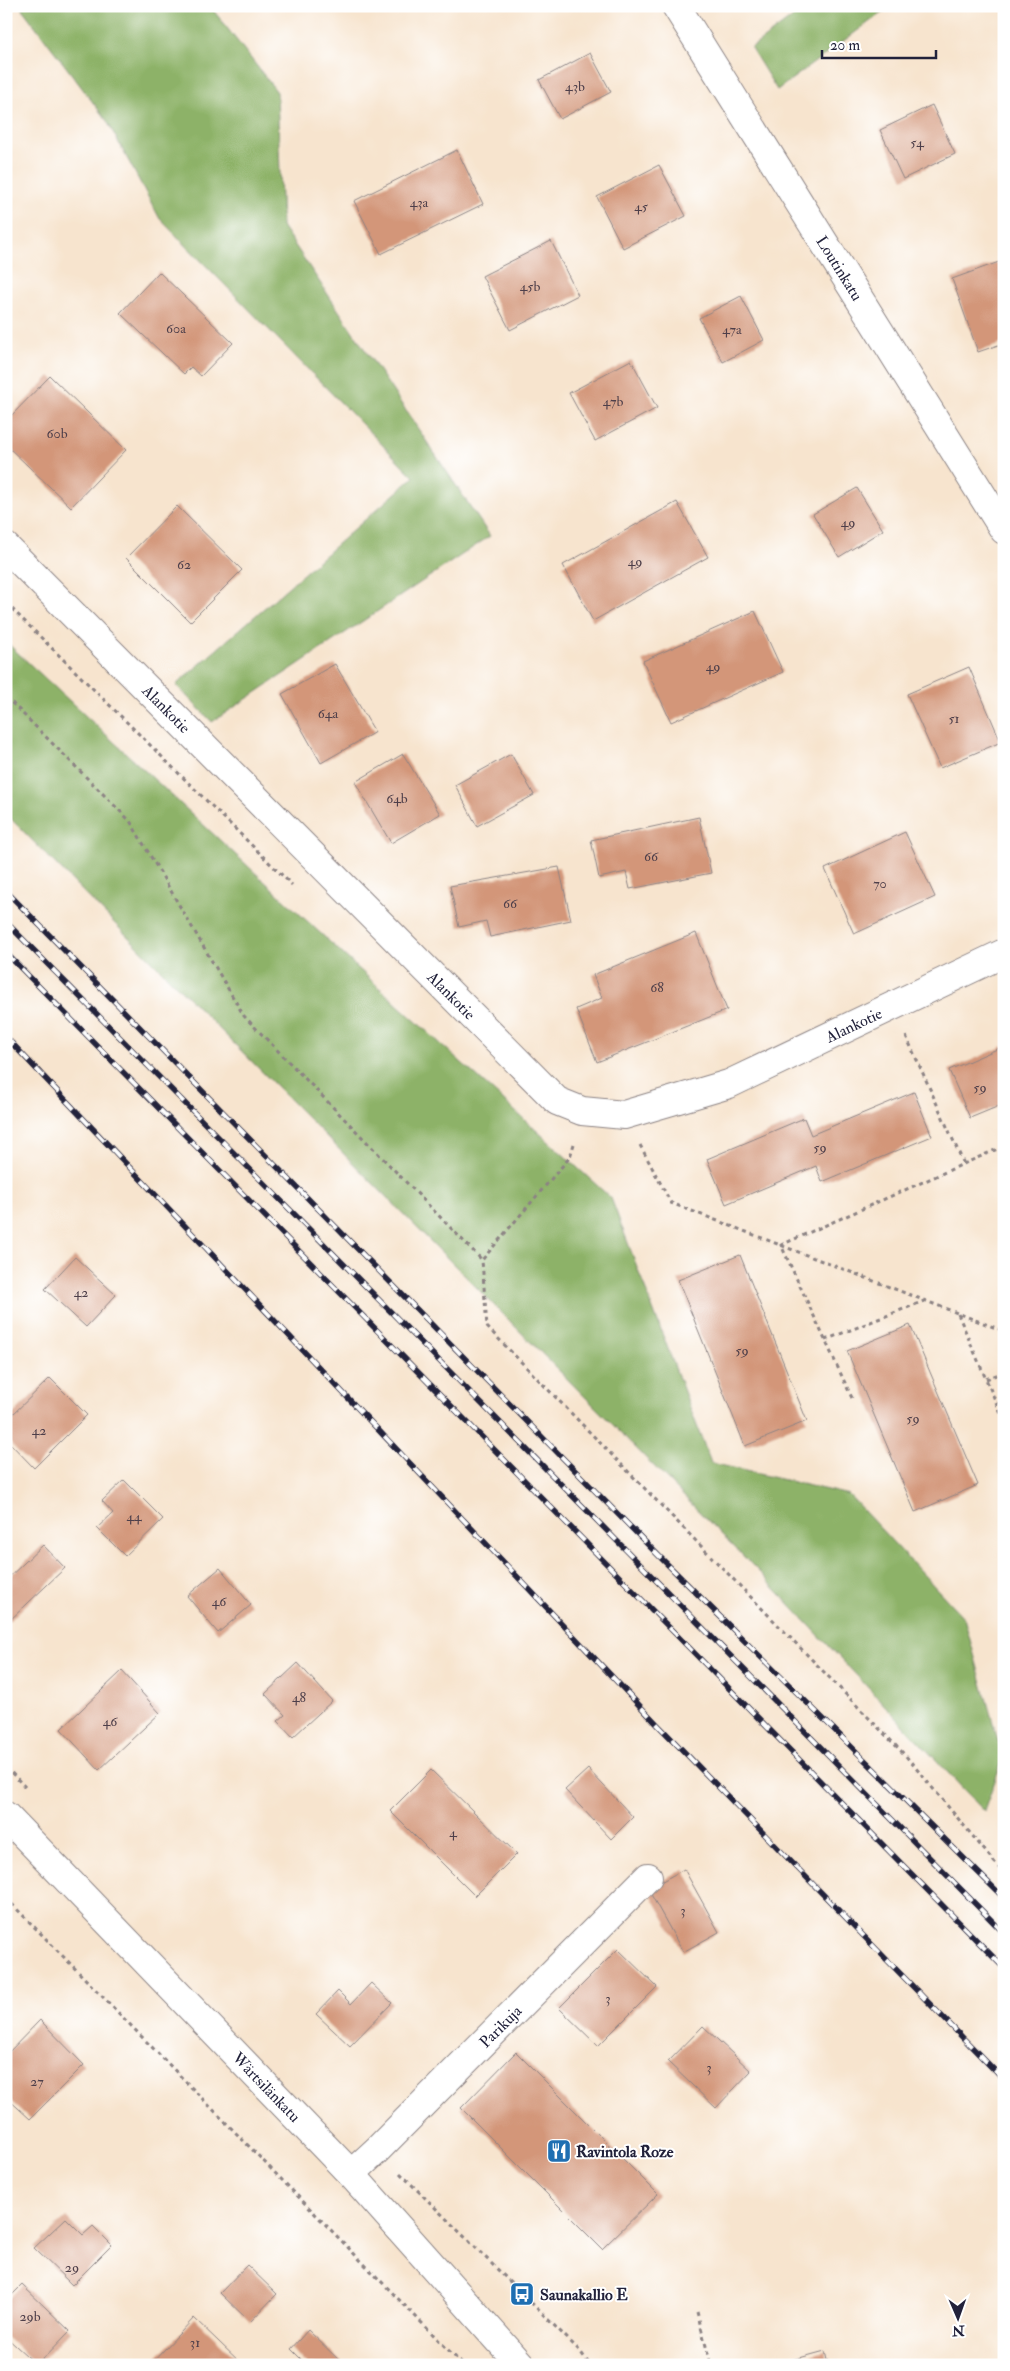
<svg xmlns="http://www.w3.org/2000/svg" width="1010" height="2371" viewBox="0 0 1010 2371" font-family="'IM FELL Double Pica',serif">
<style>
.forest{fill:#8db268;stroke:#586a52}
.building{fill:#d39679}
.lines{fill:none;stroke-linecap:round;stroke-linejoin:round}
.street-casing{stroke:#8c8384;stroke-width:30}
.secondary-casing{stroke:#8c8384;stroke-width:30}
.path{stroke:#8c8384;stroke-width:3;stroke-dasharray:4 4;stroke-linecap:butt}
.street{stroke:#fff;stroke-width:28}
.secondary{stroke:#fff;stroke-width:28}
.rail-casing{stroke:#22223b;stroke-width:5.5}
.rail{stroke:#fff;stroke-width:4;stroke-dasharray:11;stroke-linecap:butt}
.labels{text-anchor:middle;stroke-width:4;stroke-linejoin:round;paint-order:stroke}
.number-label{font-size:14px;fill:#4e3f4a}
.street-label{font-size:16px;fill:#22223b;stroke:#fff}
.poi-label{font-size:16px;font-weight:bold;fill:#22223b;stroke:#fff;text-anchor:start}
</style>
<rect width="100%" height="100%" fill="#fff"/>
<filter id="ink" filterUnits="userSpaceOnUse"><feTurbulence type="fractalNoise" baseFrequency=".02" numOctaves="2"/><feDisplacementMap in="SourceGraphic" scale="10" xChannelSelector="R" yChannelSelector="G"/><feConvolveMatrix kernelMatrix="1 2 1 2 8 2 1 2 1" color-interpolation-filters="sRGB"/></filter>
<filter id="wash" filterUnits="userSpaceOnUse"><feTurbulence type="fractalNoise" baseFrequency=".0096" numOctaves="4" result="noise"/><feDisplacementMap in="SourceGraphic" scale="20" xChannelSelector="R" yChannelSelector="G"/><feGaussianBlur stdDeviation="1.12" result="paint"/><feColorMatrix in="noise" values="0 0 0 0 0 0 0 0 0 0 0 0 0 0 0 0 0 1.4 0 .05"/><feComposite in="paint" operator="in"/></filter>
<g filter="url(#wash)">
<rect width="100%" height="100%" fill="#f7e4ce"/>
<path class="forest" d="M 20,6 L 210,6 L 277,92 L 282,226 L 490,536 L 212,722 L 176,685 L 414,477 L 160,219 L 107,121 Z
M 808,6 L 891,6 L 777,90 L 751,48 Z
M 6,642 L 399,1006 L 611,1198 L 711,1463 L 849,1495 L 964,1618 L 1003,1759 L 984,1811 L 765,1578 L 6,814 Z"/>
<g id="blocks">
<path class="building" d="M 590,53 L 611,92 L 560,119 L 539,80 Z
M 932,105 L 955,154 L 903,179 L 880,130 Z
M 457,150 L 483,204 L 381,254 L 354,201 Z
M 659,165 L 686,216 L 623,248 L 597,197 Z
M 551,241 L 578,295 L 510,330 L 482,276 Z
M 999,262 L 1004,274 L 1004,343 L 978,352 L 952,279 Z
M 159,272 L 233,343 L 201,376 L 191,367 L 184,374 L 120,313 Z
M 741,296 L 764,340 L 723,362 L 699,318 Z
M 631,360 L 657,408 L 595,441 L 569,393 Z
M 50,376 L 126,450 L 71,507 L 6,445 L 6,421 Z
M 857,488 L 883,530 L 839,557 L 813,514 Z
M 677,502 L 708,557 L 593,621 L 563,565 Z
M 177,506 L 242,570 L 190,622 L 126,558 Z
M 755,611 L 783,672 L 671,722 L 643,661 Z
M 335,664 L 375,732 L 321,763 L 282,694 Z
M 969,667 L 1001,742 L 940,768 L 907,694 Z
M 403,754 L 440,814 L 391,843 L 355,782 Z
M 511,754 L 534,795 L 477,826 L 455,785 Z
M 699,817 L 711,873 L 630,889 L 626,872 L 599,878 L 591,840 Z
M 905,832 L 935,897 L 854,934 L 825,869 Z
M 559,867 L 571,920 L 490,937 L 486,921 L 459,927 L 450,886 Z
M 696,933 L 727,1010 L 597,1062 L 576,1009 L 602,998 L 593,975 Z
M 1004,1046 L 1004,1104 L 970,1118 L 949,1070 Z
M 914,1092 L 932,1136 L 822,1182 L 816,1166 L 726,1204 L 707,1159 L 804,1118 L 811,1135 Z
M 740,1255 L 807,1421 L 745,1446 L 678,1280 Z
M 75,1257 L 116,1295 L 86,1327 L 45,1289 Z
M 910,1325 L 978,1485 L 915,1512 L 847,1351 Z
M 50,1378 L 87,1415 L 34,1468 L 6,1439 L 6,1421 Z
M 124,1480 L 163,1519 L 125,1556 L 97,1528 L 113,1513 L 102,1501 Z
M 43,1545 L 65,1568 L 8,1622 L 6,1580 Z
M 220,1568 L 251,1605 L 218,1633 L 187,1596 Z
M 298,1663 L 332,1701 L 293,1737 L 278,1721 L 285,1715 L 265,1694 Z
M 122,1671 L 160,1713 L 99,1770 L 61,1729 Z
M 588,1769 L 633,1817 L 611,1839 L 565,1790 Z
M 431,1770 L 517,1854 L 475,1896 L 390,1811 Z
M 684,1869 L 719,1932 L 683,1952 L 648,1889 Z
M 618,1949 L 657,1987 L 598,2046 L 559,2008 Z
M 371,1983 L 392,2003 L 350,2046 L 316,2014 L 338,1991 L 351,2004 Z
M 40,2020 L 84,2065 L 30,2119 L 6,2097 L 6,2055 Z
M 703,2026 L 751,2071 L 716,2108 L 668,2062 Z
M 516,2052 L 658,2194 L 602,2249 L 461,2108 Z
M 66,2218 L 83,2235 L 93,2226 L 112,2245 L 72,2285 L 34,2248 Z
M 247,2265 L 277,2294 L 250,2322 L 220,2293 Z
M 22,2285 L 70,2331 L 37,2365 L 6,2337 L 6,2301 Z
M 194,2318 L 243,2365 L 150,2365 Z
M 308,2330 L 344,2365 L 307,2365 L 291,2349 Z
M 825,2351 L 828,2365 L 777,2365 L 777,2364 Z"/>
</g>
</g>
<g filter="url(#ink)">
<use href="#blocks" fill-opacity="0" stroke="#8c8384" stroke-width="1"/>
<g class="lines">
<defs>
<g id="street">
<path id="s1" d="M 676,6 L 1004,530"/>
<path id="s2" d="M 6,547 L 557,1101 L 582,1111 L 624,1115 L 729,1084 L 1004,953"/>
<path id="s3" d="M 351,2174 L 377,2150 L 648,1877"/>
</g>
<g id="secondary">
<path id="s4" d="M 6,1816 L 351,2174 L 521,2365"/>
</g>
</defs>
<use href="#street" class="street-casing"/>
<use href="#secondary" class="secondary-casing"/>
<path class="path" d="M 6,603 L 292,885
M 6,697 L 130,821 L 244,1016 L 482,1260
M 906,1036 L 964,1164
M 574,1144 L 570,1157 L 482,1260 L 487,1327 L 905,1755 L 1001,1870
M 640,1145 L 671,1203 L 1004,1331
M 958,1314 L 1004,1421
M 825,1340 L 924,1301
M 986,1379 L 1004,1372
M 852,1398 L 781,1245 L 1004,1146
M 6,1767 L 25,1787
M 6,1898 L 463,2365
M 400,2173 L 580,2351 L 590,2365
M 697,2312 L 711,2365
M 995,2365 L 1004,2359"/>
<use href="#street" class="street"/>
<use href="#secondary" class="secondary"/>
<defs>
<path id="rail" d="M 6,891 L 660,1557 L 1004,1898
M 6,922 L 1004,1933
M 6,953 L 1004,1968
M 6,1037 L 657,1724 L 1004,2080"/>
</defs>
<use href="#rail" class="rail-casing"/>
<use href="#rail" class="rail"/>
</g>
</g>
<defs>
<symbol id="restaurant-square" viewBox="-11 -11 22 22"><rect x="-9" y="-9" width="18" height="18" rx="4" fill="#1f6fb2" stroke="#fff"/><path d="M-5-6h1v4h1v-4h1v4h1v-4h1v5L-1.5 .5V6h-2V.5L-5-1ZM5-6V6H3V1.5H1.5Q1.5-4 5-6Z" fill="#fff"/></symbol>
<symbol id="bus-square" viewBox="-11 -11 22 22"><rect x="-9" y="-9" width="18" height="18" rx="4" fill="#1f6fb2" stroke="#fff"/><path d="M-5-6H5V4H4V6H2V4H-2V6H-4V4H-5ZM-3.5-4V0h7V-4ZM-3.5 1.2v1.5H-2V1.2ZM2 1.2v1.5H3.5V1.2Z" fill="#fff"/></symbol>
</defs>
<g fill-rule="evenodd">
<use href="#restaurant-square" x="545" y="2137" width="28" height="28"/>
<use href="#bus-square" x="508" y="2280" width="28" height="28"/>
</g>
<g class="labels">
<g class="number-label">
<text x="575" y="91">43b</text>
<text x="917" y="147">54</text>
<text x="419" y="207">43a</text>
<text x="641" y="211">45</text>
<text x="530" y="291">45b</text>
<text x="176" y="333">60a</text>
<text x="732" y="334">47a</text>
<text x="613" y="406">47b</text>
<text x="57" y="438">60b</text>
<text x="848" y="527">49</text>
<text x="635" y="566">49</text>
<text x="184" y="569">62</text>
<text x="713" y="671">49</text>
<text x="328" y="718">64a</text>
<text x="954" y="723">51</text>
<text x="397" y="803">64b</text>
<text x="651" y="861">66</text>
<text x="880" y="888">70</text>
<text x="510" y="908">66</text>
<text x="657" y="992">68</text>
<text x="980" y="1092">59</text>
<text x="820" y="1152">59</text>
<text x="81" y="1297">42</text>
<text x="742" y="1355">59</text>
<text x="913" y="1423">59</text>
<text x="39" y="1435">42</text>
<text x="134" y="1521">44</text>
<text x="219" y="1606">46</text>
<text x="299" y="1702">48</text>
<text x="110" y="1726">46</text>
<text x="453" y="1837">4</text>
<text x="683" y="1915">3</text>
<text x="608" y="2003">3</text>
<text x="709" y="2072">3</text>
<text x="37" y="2086">27</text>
<text x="72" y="2272">29</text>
<text x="30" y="2321">29b</text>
<text x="195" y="2347">31</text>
</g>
<g class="street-label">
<text dy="6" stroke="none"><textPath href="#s1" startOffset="309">Loutinkatu</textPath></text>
<text dy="6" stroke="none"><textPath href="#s2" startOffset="228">Alankotie</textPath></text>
<text dy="6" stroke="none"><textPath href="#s2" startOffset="632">Alankotie</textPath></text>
<text dy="6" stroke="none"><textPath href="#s2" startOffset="1098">Alankotie</textPath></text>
<text dy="6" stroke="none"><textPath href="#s3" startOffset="210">Parikuja</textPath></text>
<text dy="6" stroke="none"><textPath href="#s4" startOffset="376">Wärtsilänkatu</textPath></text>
</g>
<g class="poi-label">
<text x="576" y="2157">Ravintola Roze</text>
<text x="540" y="2300">Saunakallio E</text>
</g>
</g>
<rect width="1010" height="2371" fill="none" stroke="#fff" stroke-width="25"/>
<g transform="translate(958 2318) rotate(178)" stroke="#ffffff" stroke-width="4" paint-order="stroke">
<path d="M0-4L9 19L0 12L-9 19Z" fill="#22223b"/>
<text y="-8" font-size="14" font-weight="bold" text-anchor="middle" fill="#22223b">N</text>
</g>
<path d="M822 50v8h114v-8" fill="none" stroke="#22223b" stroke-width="2.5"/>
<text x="830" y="50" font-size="15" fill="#22223b" stroke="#ffffff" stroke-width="4" paint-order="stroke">20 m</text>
</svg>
